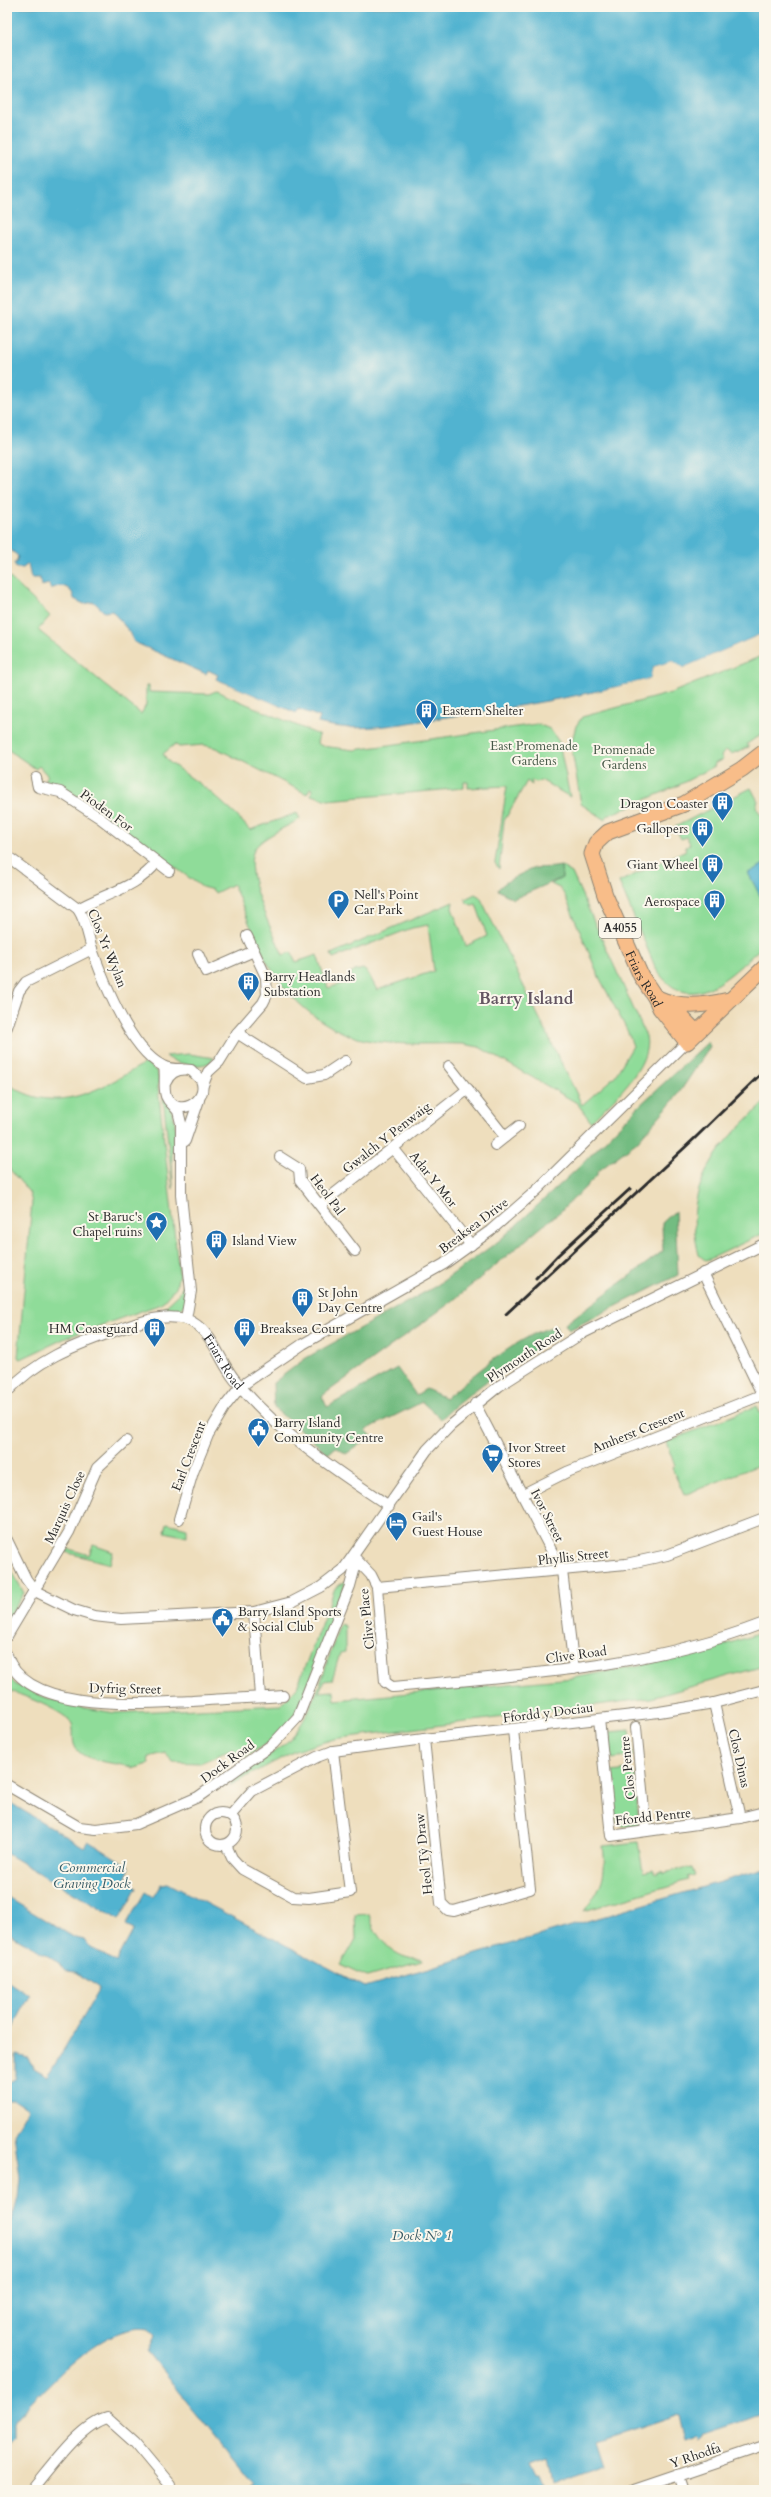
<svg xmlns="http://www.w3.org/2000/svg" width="771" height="2497" viewBox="0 0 771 2497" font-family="Cardo,serif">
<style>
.green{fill:#8fdc99;stroke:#5d8462}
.forest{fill:#73bc81;stroke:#4f7456}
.water{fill:#51b3d0;stroke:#3e6f7e}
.pier{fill:#eedebd}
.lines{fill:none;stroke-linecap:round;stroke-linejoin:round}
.street-casing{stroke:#8c8474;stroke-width:12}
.primary-casing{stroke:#8c8474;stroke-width:17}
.street{stroke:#fff;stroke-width:10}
.primary{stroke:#f8bd89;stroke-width:15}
.rail{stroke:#2b2b2b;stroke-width:3}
.labels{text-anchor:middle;stroke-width:4;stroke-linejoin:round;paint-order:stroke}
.shield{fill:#fbf7ec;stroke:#696865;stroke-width:1}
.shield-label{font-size:12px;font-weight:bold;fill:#2b2b2b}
.poi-label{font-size:13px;fill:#2b2b2b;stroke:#fbf7ec;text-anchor:start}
.park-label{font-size:13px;fill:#445746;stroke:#fbf7ec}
.street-label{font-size:13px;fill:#2b2b2b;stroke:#fbf7ec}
.water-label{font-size:14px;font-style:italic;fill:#385b65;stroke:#fbf7ec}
.district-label{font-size:17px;font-weight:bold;fill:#645662;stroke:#fbf7ec}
</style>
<rect width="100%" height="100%" fill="#fbf7ec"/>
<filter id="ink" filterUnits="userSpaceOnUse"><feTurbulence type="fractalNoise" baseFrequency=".025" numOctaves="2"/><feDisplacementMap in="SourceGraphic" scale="8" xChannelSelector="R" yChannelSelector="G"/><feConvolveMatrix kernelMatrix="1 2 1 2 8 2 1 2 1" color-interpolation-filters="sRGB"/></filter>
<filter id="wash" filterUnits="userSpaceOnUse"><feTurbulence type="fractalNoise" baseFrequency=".012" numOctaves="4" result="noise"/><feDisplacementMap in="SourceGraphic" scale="16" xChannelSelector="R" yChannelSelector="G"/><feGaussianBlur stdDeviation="0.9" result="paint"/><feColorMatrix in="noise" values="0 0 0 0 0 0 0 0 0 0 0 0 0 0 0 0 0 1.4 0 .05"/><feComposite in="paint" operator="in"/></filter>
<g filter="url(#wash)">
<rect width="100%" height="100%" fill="#eedebd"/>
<path class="green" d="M 7,575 L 50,616 L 38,630 L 141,714 L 146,705 L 146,686 L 149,686 L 149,692 L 209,694 L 216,691 L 319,735 L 317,743 L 322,746 L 354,750 L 537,724 L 550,729 L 559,742 L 570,797 L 541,780 L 536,782 L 531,780 L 532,785 L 527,781 L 504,821 L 499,869 L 495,863 L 507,786 L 468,788 L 468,782 L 464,782 L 464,788 L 328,800 L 311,795 L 312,789 L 310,788 L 307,794 L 216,748 L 204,745 L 179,747 L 175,744 L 163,754 L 169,762 L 208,790 L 236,815 L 250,830 L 297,813 L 300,819 C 288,826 259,839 254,850 C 242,874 273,932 283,955 L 291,952 L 296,962 L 317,955 L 328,988 L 351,981 L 351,972 L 363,969 L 368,973 L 377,990 L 434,971 L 428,925 L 412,928 L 333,958 L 331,954 L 453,902 L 452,908 L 466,946 L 487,936 L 476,904 L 472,905 L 467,903 L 465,899 L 475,894 L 480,897 L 582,1105 L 615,1076 L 633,1046 L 627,1030 L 599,977 L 566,898 L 561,889 L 551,884 L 562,878 L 561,866 L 572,873 L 646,1036 C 653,1067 610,1102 591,1122 L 577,1103 L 479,1047 L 463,1044 C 432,1043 397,1046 366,1040 C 329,1032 294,1005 274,973 C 258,950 245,911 233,884 L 215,893 L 213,890 L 202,887 L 67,789 L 45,779 L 48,776 L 39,766 L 36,769 L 7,749 Z
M 764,655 L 764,732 L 747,744 L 749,747 L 731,754 L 726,750 L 721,756 L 723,759 L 714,764 L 715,766 L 675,787 L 607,816 L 605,820 L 581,804 L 571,744 L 576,726 L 582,717 L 671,693 Z
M 751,788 L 758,801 L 756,807 L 764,820 L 764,945 C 733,972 691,1022 656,969 L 619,882 L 686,850 L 685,847 L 690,844 L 687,837 L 681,839 L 675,827 Z
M 189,1054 L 214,1058 C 207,1071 174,1064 166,1056 Z
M 145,1063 C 159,1070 159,1074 158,1088 L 179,1274 L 176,1287 L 161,1304 L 68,1337 L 21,1359 L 18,1357 L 32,1202 L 29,1192 L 7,1166 L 7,1083 C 55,1118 101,1089 145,1063 Z
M 163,1097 C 181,1120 174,1131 172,1158 C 172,1168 173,1179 173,1189 Z
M 764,1103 L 764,1233 L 710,1259 L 705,1260 L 699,1255 C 681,1186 717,1147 764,1103 Z
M 184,1282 L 187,1300 L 182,1308 L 161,1311 L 179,1294 Z
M 757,1406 L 764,1420 L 764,1463 L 684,1495 L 672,1468 L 675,1466 L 666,1442 Z
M 167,1523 L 187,1528 L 187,1537 L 165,1532 Z
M 93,1545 L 113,1552 L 110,1564 L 65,1552 L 69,1549 L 89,1555 Z
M 7,1562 L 24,1593 L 7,1620 Z
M 346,1581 L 303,1700 L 290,1722 L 267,1743 L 241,1760 L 233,1749 L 200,1763 L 173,1762 L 165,1753 L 148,1757 L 149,1764 L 132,1769 L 132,1767 C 119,1764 88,1761 79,1752 C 70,1744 75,1734 72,1724 C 67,1712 20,1694 7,1690 L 7,1675 L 15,1684 L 42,1696 L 68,1705 L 115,1713 L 281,1705 L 297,1687 L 335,1588 Z
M 340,1624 L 345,1626 L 345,1652 L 340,1653 L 332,1680 L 324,1681 L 319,1692 L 334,1691 L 335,1700 L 573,1678 L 697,1654 L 764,1632 L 764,1666 L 651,1698 L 334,1739 L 295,1751 L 229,1786 C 235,1775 276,1753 289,1740 C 314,1715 328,1658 340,1624 Z
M 630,1730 L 633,1756 L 612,1759 L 609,1732 Z
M 629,1770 L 635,1775 L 639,1825 L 622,1827 L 617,1823 L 611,1772 Z
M 638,1842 L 643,1872 L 654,1870 L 656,1874 L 662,1871 L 663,1873 L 692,1867 L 695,1875 L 687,1877 L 688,1880 L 584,1911 C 602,1887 607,1876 603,1846 Z
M 369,1914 C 374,1937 395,1961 421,1959 L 422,1961 L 367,1977 L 341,1965 L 356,1939 L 355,1915 Z"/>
<path class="forest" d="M 561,866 L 562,878 L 513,899 L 498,890 C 499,884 528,870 535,868 C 543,867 553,868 561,866 Z
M 708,1042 L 710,1047 L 677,1096 L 637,1142 L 597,1172 L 597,1176 L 562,1210 L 450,1303 L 322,1396 L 327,1407 L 397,1368 L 416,1395 L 426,1389 L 446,1398 C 475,1374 520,1334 556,1326 L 558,1335 C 517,1361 476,1385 441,1419 L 422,1402 L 366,1430 L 372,1436 L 346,1454 L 336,1447 L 328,1454 L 274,1408 L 273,1383 L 306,1358 L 436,1286 L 500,1240 L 577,1169 L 638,1107 Z
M 675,1211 L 678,1275 L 569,1330 L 565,1324 L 663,1251 L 662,1223 Z"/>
<path class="water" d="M 7,7 L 764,7 L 764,633 L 683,668 L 673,661 L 653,667 L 650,679 C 583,696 516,707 447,717 C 404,723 360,734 318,723 L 320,717 L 298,709 L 296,713 L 216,679 L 218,675 L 208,670 L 206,674 L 134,642 L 128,630 L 112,611 L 104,612 L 94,602 L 84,604 L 74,599 C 74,592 67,586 60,586 C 56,586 54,589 50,588 L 49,584 L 41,586 L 40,578 L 31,578 L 28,564 L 23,568 L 16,568 L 14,563 L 16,563 L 18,556 L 7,547 Z
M 764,864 L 764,903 L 748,873 Z
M 7,1801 L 84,1847 L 88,1841 L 130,1867 L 125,1879 L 137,1888 L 119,1920 L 7,1854 Z
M 764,1869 L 764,2414 L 703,2434 L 699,2440 L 696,2437 L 685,2441 L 679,2415 L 597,2442 L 605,2467 L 551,2486 L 546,2460 L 529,2466 L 535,2479 L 537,2479 L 541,2489 L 539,2490 L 245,2490 L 252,2481 L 147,2352 L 154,2337 L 148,2329 C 102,2321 42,2392 13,2422 L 13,2438 L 7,2445 L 7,2238 L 18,2198 L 20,2178 L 14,2134 L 28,2109 L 14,2100 L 7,2100 L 7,2084 L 16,2078 L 16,2055 L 28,2058 L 34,2068 L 48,2076 L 100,1988 L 75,1972 L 65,1971 L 60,1963 L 7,1932 L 7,1897 L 75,1938 L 85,1940 L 90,1947 L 116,1962 L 134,1929 L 126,1925 L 145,1892 L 153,1897 L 161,1884 L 168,1883 L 365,1987 Z
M 7,1981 L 30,1996 L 7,2038 Z"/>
<path class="pier" d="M 762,634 L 762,636 L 743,645 L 682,670 L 672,662 L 654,668 L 651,680 L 566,701 L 566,699 L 650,679 L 653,667 L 673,661 L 683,668 Z
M 214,678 L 270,702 L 297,714 L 295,715 Z"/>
</g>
<g filter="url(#ink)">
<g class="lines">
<defs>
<g id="street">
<path d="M 36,778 L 38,787 L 60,792 L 100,818 L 169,871"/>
<path d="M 7,856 L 78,909 C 87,923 88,937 93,952 C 105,985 131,1050 163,1066 C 168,1069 175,1069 181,1069"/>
<path d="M 78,909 C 106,893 137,888 157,862"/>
<path d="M 198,954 L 206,972 L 254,951"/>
<path d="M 7,1027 L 19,991 L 26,982 L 92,949"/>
<path d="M 237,1033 L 307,1078 L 324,1075 L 345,1061"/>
<path d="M 449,1066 L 505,1137"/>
<path d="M 164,1067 C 166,1076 163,1087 166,1096 C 176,1119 210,1103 201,1080 L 191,1070 C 179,1068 170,1072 166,1082"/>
<path d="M 203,1085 L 208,1072 L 219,1062 L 237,1033 L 263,1003 L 267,995 L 266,977 L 247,936"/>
<path id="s1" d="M 171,1103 L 178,1111 L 181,1123 L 181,1195 L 191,1291 L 186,1319 C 213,1330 218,1359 235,1380 C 277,1432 334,1469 389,1506"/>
<path d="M 185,1141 L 199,1100"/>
<path d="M 495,1145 L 519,1126"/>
<path d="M 393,1148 L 471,1245"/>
<path d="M 280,1157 L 299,1169 L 300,1180 L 355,1251"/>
<path d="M 320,1205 L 468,1089"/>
<path d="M 703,1273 L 764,1398"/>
<path d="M 7,1392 C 36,1360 73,1346 112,1332 C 138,1323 159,1313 186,1319"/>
<path d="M 475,1404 L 562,1571 L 574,1669"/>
<path d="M 523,1494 L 567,1472 L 764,1394"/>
<path d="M 179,1519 L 193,1472 L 208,1435 L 226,1405 L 241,1386 L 303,1344 L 444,1264 L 490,1231 L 537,1190 L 687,1042"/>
<path d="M 7,1540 L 26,1579 L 35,1591 L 74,1610 L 94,1616 L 121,1619 L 254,1612 L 292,1602 L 321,1587 L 343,1570 L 427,1450 L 450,1426 L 499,1386 L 581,1334 L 764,1244"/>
<path d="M 354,1557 L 371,1575 L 377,1587 L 385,1682 L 392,1687 C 517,1675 645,1669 764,1623"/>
<path d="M 377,1587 L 626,1564 L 667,1555 L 764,1518"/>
<path d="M 254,1612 L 260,1697"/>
<path d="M 7,1636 L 69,1532 L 97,1468 L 126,1441"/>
<path d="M 7,1655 C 24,1714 144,1703 192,1701 C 222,1699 253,1698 283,1696"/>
<path d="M 714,1703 L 740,1818"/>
<path d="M 599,1719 L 611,1836 L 740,1818 L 764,1812"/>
<path d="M 636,1727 L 646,1831"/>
<path d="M 424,1739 L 441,1903 L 448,1910 L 454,1911 L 530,1889 L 513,1730"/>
<path d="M 7,1785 L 79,1827 L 96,1829 L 136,1824 L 198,1797 L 273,1744 L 298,1717 L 350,1586 L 354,1571 L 354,1557"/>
<circle cx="221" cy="1829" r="16"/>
<path d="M 230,1816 L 252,1791 L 317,1757 L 333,1751 L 424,1739 L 659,1712 L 714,1703 L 764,1690"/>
<path d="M 226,1845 L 232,1858 L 242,1869 L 293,1897 L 309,1898 L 350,1892 L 333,1751"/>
<path d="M 678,2475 L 683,2490"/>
<path d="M 32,2490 C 50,2469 81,2424 107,2418 L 135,2443 L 170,2485 L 170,2490"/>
<path d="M 634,2490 L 764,2446"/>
</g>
<g id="primary">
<path id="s2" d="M 764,752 L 742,769 L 684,804 L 608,832 L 596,843 L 592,854 L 605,895 L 641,976 L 655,997 L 660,1008 L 687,1042 L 764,968"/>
<path d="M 655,997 C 681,1009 702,1006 729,1000"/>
<path d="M 667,1002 L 696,1032"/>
</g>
</defs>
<use href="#street" class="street-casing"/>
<use href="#primary" class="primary-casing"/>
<use href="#street" class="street"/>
<use href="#primary" class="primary"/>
<path class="rail" d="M 536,1278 L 558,1255 L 630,1189
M 506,1314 L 695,1138 L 764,1071"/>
</g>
</g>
<defs>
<symbol id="building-pin" viewBox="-11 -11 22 30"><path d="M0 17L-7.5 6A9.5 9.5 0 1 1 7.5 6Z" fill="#1f6fb2" stroke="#fbf7ec"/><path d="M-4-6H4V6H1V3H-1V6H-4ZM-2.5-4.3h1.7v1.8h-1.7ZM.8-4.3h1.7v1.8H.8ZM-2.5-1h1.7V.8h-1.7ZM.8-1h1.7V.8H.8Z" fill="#fff"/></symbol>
<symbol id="parking-pin" viewBox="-11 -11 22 30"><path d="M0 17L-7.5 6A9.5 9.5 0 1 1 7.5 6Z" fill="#1f6fb2" stroke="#fbf7ec"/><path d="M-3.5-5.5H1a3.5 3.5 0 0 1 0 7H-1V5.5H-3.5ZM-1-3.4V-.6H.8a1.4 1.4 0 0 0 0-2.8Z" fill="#fff"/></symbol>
<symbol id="sight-pin" viewBox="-11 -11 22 30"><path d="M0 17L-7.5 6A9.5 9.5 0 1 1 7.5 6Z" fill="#1f6fb2" stroke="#fbf7ec"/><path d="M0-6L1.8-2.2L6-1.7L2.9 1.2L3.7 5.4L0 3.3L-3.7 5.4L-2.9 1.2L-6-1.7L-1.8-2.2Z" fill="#fff"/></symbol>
<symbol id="civic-pin" viewBox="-11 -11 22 30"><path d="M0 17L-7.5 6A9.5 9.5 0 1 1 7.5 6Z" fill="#1f6fb2" stroke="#fbf7ec"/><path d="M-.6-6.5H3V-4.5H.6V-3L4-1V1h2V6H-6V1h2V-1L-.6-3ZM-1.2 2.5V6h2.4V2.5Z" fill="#fff"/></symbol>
<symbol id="supermarket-pin" viewBox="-11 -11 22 30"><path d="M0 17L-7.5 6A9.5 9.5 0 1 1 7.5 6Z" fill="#1f6fb2" stroke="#fbf7ec"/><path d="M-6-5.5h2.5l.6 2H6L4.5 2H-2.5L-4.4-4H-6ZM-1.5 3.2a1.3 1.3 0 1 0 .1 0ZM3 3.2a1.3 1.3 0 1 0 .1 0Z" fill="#fff"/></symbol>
<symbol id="hotel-pin" viewBox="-11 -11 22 30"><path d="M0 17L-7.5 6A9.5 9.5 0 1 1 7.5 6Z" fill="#1f6fb2" stroke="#fbf7ec"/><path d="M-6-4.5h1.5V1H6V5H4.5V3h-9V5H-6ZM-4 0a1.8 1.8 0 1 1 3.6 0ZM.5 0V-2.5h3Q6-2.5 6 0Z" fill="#fff"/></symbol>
</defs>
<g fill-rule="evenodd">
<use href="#building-pin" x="414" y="698" width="25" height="34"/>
<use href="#building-pin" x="710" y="790" width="25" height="34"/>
<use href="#building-pin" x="690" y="816" width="25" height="34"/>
<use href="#building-pin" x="700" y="852" width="25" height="34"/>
<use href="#parking-pin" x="326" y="888" width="25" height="34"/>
<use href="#building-pin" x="702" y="888" width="25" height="34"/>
<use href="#building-pin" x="236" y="970" width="25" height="34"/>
<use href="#sight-pin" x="144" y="1210" width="25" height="34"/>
<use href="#building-pin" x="204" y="1228" width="25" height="34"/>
<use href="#building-pin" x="290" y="1286" width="25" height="34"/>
<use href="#building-pin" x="142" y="1316" width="25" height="34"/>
<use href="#building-pin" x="232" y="1316" width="25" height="34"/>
<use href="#civic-pin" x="246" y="1416" width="25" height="34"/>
<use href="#supermarket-pin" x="480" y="1442" width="25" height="34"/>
<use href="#hotel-pin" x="384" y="1510" width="25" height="34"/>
<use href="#civic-pin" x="210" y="1606" width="25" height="34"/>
</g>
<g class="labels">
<rect class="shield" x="599" y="918" width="42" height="20" rx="3"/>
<g class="shield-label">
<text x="620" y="932">A4055</text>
</g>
<g class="poi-label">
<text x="442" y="715">Eastern Shelter</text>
<text x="708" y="808" text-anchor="end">Dragon Coaster</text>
<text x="688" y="833" text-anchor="end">Gallopers</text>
<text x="698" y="869" text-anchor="end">Giant Wheel</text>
<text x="354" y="899">Nell's Point<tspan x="354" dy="15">Car Park</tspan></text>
<text x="700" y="906" text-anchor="end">Aerospace</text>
<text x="264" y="981">Barry Headlands<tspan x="264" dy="15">Substation</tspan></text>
<text x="142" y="1221" text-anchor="end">St Baruc's<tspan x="142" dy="15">Chapel ruins</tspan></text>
<text x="232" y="1245">Island View</text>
<text x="318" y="1297">St John<tspan x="318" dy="15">Day Centre</tspan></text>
<text x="138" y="1333" text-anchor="end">HM Coastguard</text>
<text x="260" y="1333">Breaksea Court</text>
<text x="274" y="1427">Barry Island<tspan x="274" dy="15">Community Centre</tspan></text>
<text x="508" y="1452">Ivor Street<tspan x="508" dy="15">Stores</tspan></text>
<text x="412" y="1521">Gail's<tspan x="412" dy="15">Guest House</tspan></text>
<text x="238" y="1616">Barry Island Sports<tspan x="238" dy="15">&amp; Social Club</tspan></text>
</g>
<g class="park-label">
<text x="534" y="750">East Promenade<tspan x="534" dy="15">Gardens</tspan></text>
<text x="624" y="754">Promenade<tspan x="624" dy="15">Gardens</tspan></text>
</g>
<g class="street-label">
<text transform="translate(107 810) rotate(36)" y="5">Pioden For</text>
<text transform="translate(108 948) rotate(68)" y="5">Clos Yr Wylan</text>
<text dy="5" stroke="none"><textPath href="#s2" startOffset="340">Friars Road</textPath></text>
<text transform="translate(386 1137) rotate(-38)" y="5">Gwalch Y Penwaig</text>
<text transform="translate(434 1179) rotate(51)" y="5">Adar Y Mor</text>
<text transform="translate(328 1194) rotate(53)" y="5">Heol Pal</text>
<text transform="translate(473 1225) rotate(-37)" y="5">Breaksea Drive</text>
<text transform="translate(524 1355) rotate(-33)" y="5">Plymouth Road</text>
<text dy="5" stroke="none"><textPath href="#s1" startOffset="278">Friars Road</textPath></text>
<text transform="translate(638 1430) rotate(-22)" y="5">Amherst Crescent</text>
<text transform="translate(188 1456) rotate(-69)" y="5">Earl Crescent</text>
<text transform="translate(64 1507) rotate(-65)" y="5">Marquis Close</text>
<text transform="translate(548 1515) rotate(63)" y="5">Ivor Street</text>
<text transform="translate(573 1556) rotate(-6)" y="5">Phyllis Street</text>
<text transform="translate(366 1619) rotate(-96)" y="5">Clive Place</text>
<text transform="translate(576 1654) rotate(-8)" y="5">Clive Road</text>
<text transform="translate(125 1688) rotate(1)" y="5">Dyfrig Street</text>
<text transform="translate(548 1712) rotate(-7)" y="5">Ffordd y Dociau</text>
<text transform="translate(740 1758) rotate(77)" y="5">Clos Dinas</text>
<text transform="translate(227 1761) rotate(-36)" y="5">Dock Road</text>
<text transform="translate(627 1768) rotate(-96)" y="5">Clos Pentre</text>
<text transform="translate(653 1816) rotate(-6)" y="5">Ffordd Pentre</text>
<text transform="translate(423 1854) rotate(-96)" y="5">Heol Tŷ Draw</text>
<text transform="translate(695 2455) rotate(-19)" y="5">Y Rhodfa</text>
</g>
<g class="water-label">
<text x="92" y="1872">Commercial<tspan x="92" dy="16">Graving Dock</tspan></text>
<text x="422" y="2240">Dock Nº 1</text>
</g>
<g class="district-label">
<text x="526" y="1004">Barry Island</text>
</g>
</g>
<rect width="771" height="2497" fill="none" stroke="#fbf7ec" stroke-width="24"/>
</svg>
